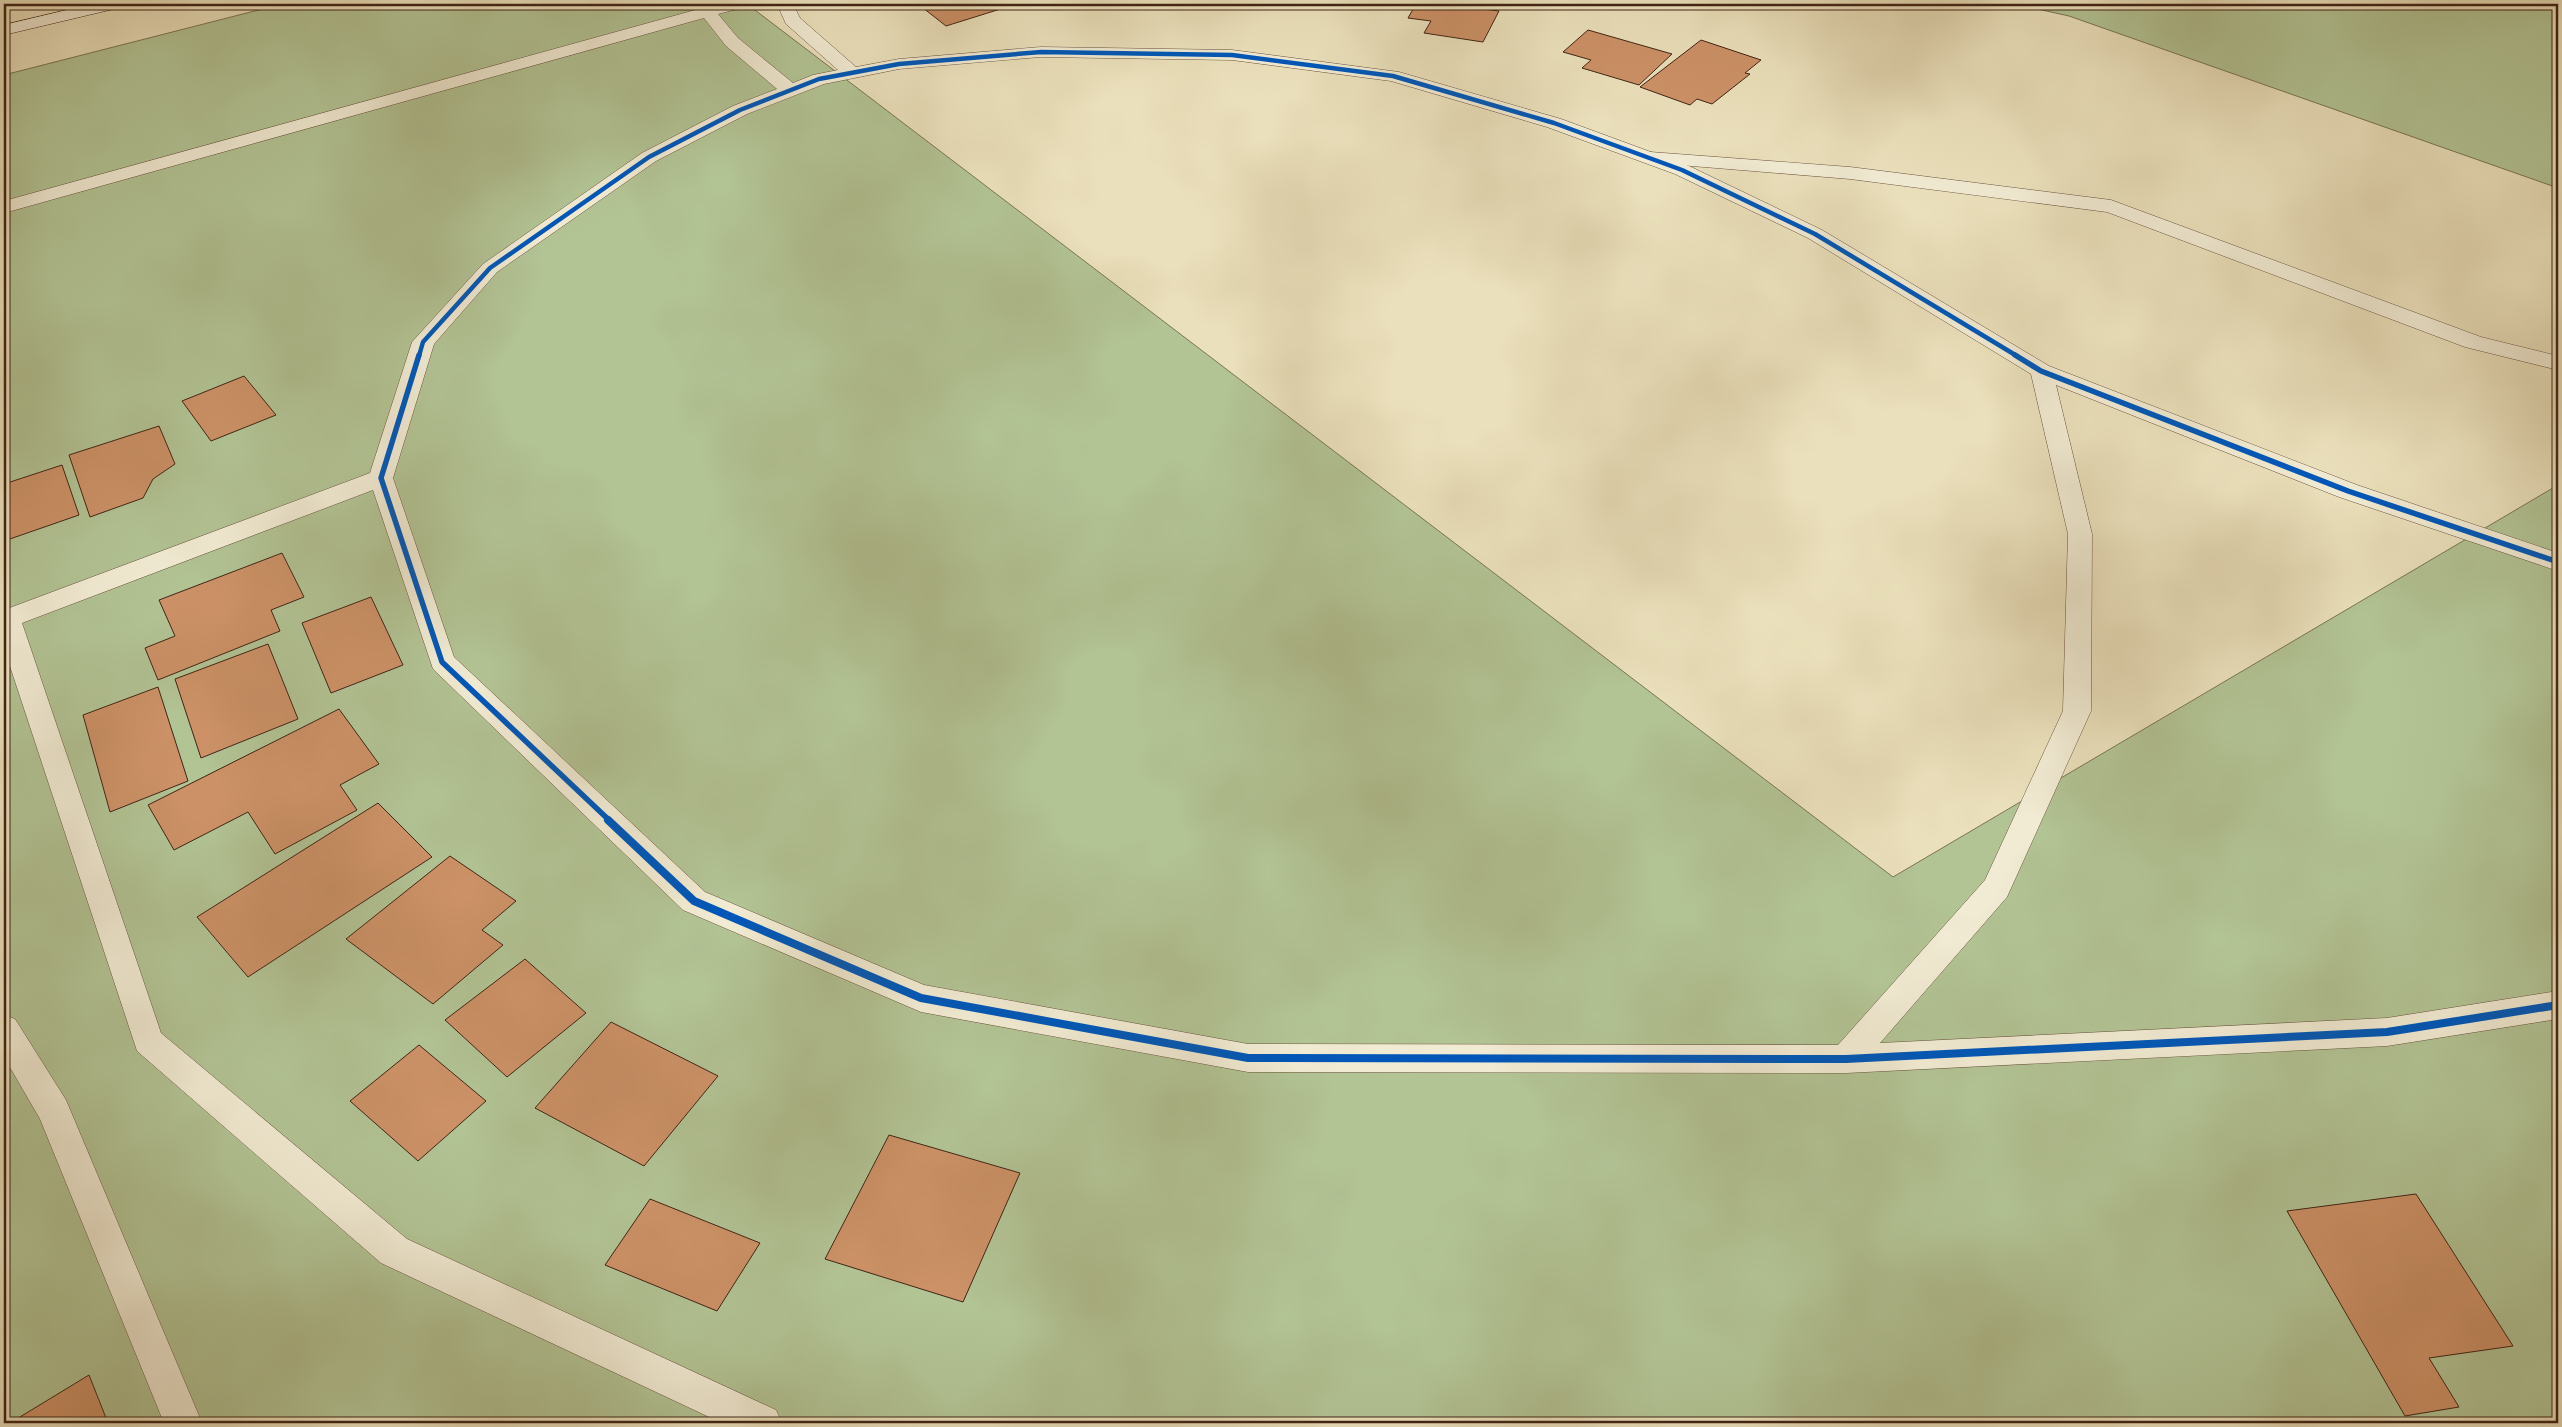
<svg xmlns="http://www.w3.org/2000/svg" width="2562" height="1427" viewBox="0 0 2562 1427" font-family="'Sorts Mill Goudy',serif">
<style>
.green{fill:#b2c394;stroke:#797454}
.building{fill:#cc9167;stroke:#402415}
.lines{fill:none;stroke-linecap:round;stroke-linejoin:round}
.service-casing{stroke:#6a533e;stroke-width:1}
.minor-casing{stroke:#6a533e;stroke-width:1}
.secondary-casing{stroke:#402415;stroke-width:1}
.service{fill:#f1ebd3;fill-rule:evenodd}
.minor{fill:#f1ebd3;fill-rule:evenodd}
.secondary{fill:#f1ebd3;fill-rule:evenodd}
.cycleway-far2-casing{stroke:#f1ebd3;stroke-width:7}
.cycleway-far1-casing{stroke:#f1ebd3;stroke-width:9}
.cycleway-casing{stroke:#f1ebd3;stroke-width:11}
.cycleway-far2{stroke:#0057b8;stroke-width:4.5}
.cycleway-far1{stroke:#0057b8;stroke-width:5.5}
.cycleway{stroke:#0057b8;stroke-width:8}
</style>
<rect width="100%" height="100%" fill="#eae0bb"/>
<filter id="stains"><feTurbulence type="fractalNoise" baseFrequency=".004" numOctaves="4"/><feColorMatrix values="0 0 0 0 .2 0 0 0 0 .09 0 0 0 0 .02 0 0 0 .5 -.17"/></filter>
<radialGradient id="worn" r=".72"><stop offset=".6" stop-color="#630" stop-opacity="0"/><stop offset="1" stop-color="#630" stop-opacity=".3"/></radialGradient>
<path class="green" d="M 282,4 L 747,4 L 1893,877 L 2558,485 L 2558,1423 L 4,1423 L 4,75 Z
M 2015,4 L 2558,4 L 2558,188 L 2069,16 Z"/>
<path class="building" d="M 918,4 L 1008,4 L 1010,6 L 946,26 Z
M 1416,4 L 1447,4 L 1499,11 L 1483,42 L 1424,33 L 1431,21 L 1408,18 Z
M 1588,30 L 1672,54 L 1639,85 L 1582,68 L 1591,60 L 1563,52 Z
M 1701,40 L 1761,60 L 1745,73 L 1750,74 L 1712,104 L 1697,99 L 1690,105 L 1640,87 Z
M 244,376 L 276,415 L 211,441 L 182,401 Z
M 159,426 L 175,464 L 153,479 L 143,498 L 90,517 L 69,455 Z
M 62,465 L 79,515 L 4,541 L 4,484 Z
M 282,553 L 304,597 L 271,610 L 280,631 L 158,680 L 145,648 L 175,636 L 159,600 Z
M 371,597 L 403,665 L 331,693 L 302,623 Z
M 268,644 L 298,719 L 201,758 L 175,679 Z
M 158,687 L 188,781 L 110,812 L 83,715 Z
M 339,709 L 379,764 L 340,785 L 357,810 L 275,854 L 248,812 L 174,850 L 148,805 Z
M 378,803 L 432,857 L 248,977 L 197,917 Z
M 450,856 L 516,901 L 482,930 L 503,945 L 433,1004 L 346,939 Z
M 525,959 L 586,1013 L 507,1077 L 445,1020 Z
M 611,1022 L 718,1076 L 644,1166 L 535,1108 Z
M 419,1045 L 486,1101 L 418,1161 L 350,1101 Z
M 889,1135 L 1020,1173 L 963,1302 L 825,1259 Z
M 2416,1194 L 2513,1346 L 2429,1358 L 2459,1407 L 2405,1416 L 2287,1211 Z
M 650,1199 L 760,1243 L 717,1311 L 605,1265 Z
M 89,1375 L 108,1423 L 10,1423 Z"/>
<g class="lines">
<defs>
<path id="service" d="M 1650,152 L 1850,167 L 2111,200 L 2481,337 L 2558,356 L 2558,370 L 2465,347 L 2107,212 L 1850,179 L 1643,162 L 1640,158 L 1643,154 Z"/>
<path id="minor" d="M 701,4 L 743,4 L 741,8 L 718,14 L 738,38 L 793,83 L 813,75 L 838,70 L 786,24 L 777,4 L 793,4 L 800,18 L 856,67 L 899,59 L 1041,47 L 1232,50 L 1399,72 L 1561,119 L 1689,166 L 1822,230 L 2049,366 L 2357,485 L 2558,553 L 2558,571 L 2339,497 L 2056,385 L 2092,534 L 2091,711 L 2007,897 L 1880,1043 L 2387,1018 L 2558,991 L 2558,1019 L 2387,1046 L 1846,1073 L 1248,1072 L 921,1012 L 683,910 L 433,669 L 373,490 L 22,623 L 161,1033 L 407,1239 L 776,1410 L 782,1423 L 722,1423 L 381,1263 L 137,1051 L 4,648 L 4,610 L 370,473 L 412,342 L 483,264 L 642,153 L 733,106 L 777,89 L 726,46 L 704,18 L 4,213 L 4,201 L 699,9 ZM 1041,57 L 1232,60 L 1391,81 L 1547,127 L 1675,174 L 1808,238 L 2031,374 L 2068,534 L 2063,711 L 1985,880 L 1838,1045 L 1248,1044 L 924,985 L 705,892 L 454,657 L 393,478 L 434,344 L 497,272 L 656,161 L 747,114 L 824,84 L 899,69 Z
M 4,1015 L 15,1019 L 66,1100 L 202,1423 L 164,1423 L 40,1119 L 4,1057 Z"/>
<path id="secondary" d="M 92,4 L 121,4 L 118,8 L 4,35 L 4,25 Z"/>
</defs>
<use href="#service" class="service-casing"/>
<use href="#minor" class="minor-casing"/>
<use href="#secondary" class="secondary-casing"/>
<use href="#service" class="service"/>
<use href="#minor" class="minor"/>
<use href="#secondary" class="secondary"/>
<defs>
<path id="cycleway-far2" d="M 419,356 L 423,342 L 490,268 L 649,157 L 740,110 L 819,79 L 899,64 L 1041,52 L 1232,55 L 1393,76 L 1554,123 L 1682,170 L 1815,234 L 2017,356"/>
<path id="cycleway-far1" d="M 419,355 L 381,478 L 442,662 L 610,821
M 2015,355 L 2041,371 L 2348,491 L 2558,562"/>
<path id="cycleway" d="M 608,820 L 694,901 L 921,998 L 1248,1058 L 1846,1059 L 2387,1032 L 2558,1005"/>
</defs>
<use href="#cycleway-far2" class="cycleway-far2-casing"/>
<use href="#cycleway-far1" class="cycleway-far1-casing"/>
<use href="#cycleway" class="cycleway-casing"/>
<use href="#cycleway-far2" class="cycleway-far2"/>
<use href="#cycleway-far1" class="cycleway-far1"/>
<use href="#cycleway" class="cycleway"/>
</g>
<rect width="2562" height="1427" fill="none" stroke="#eae0bb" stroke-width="20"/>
<rect x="5" y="5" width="2552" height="1417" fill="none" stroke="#402415" stroke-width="2.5"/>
<rect x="10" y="10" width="2542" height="1407" fill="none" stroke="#402415"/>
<rect width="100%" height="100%" filter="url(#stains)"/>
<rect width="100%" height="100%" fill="url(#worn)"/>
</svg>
